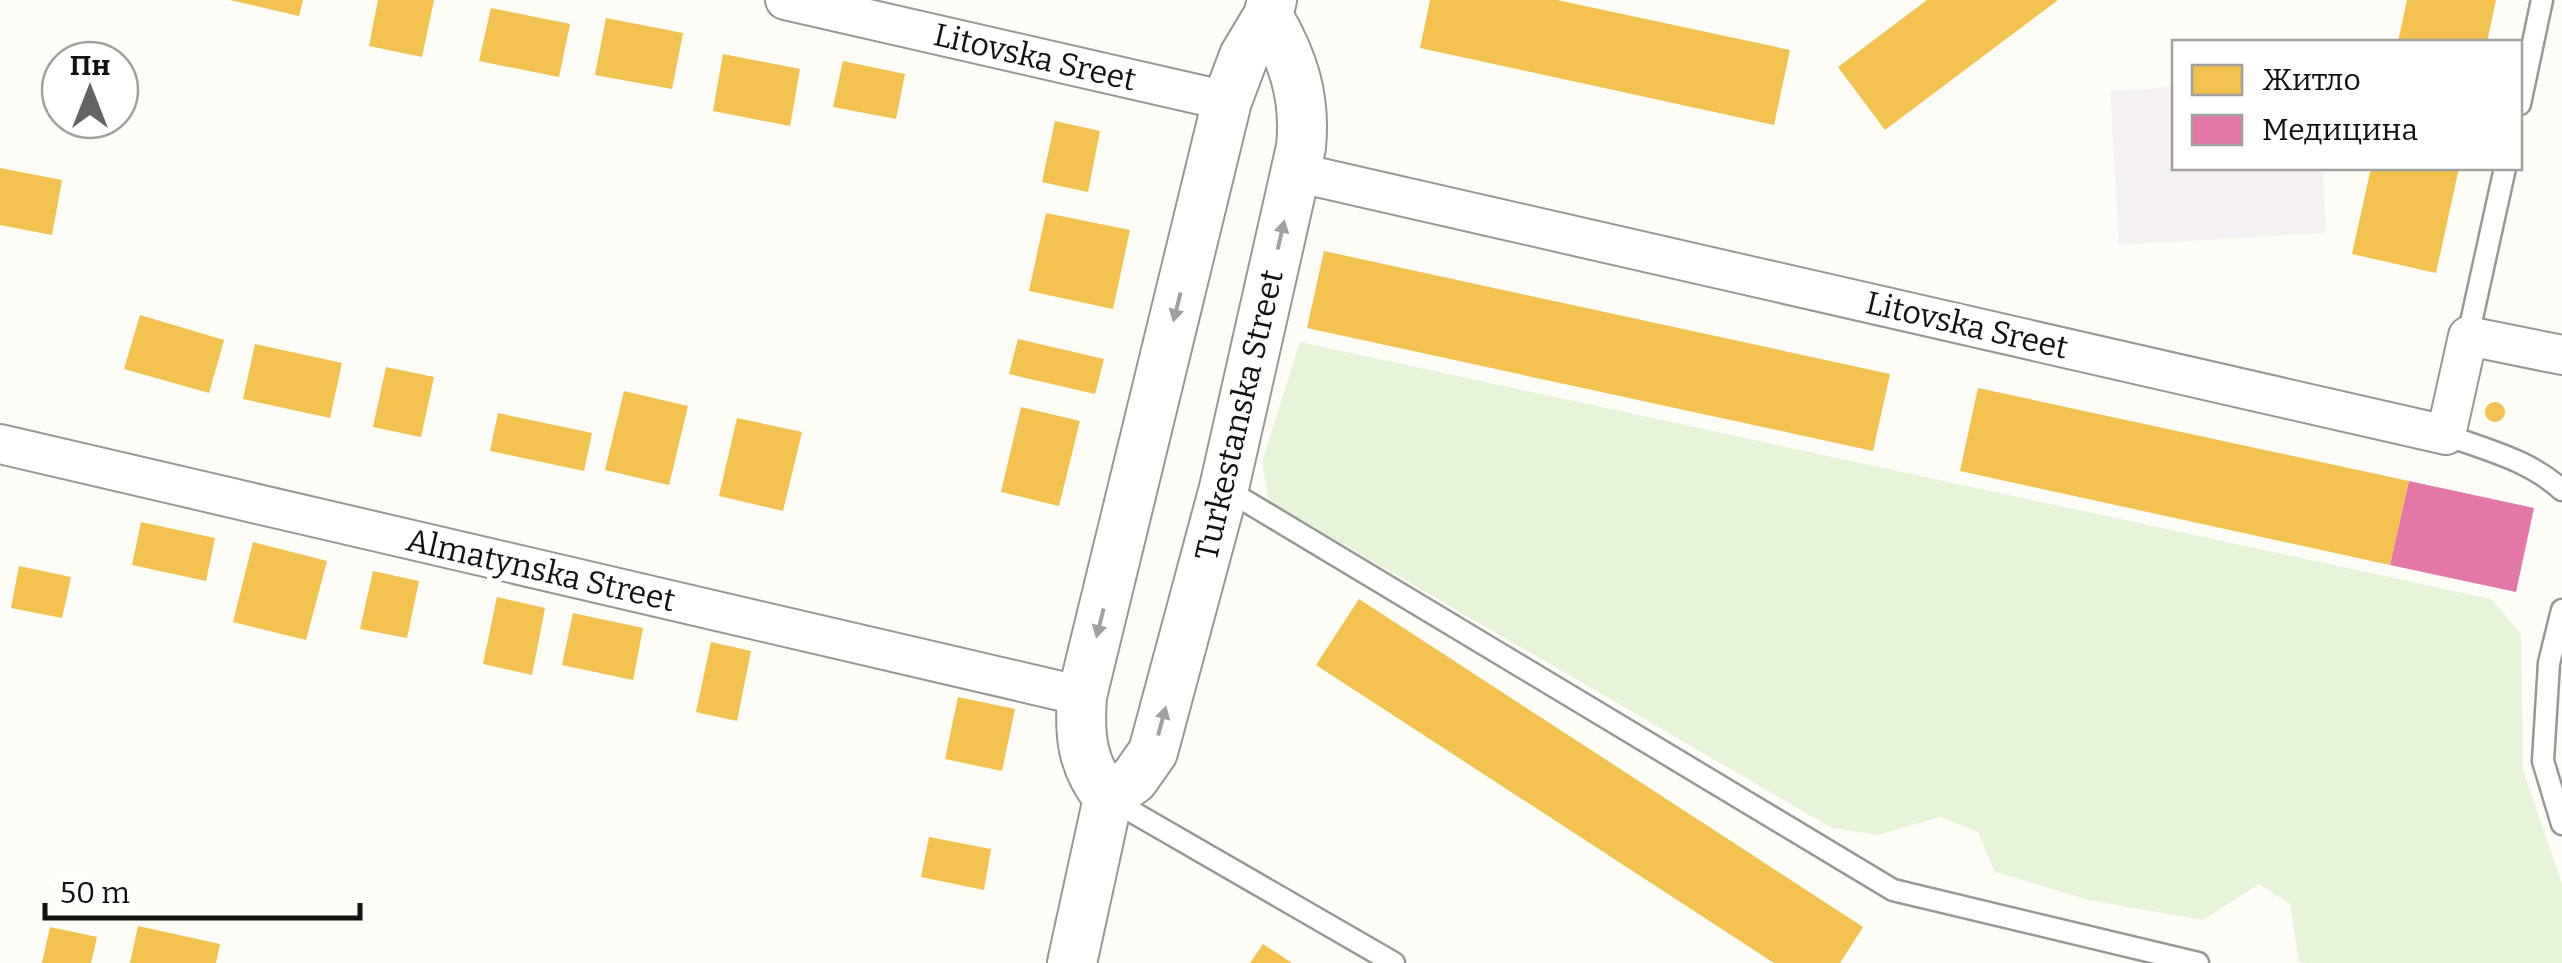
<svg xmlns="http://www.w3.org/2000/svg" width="2562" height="963" viewBox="0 0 2562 963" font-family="Bitter,serif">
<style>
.industrial{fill:#f5f0f3}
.green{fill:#e7f3d7}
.homes{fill:#f2c14e}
.health{fill:#e377a8}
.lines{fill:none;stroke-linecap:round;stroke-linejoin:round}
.service-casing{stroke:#979795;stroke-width:25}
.minor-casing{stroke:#979795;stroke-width:42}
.tertiary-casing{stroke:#979795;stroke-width:52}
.service{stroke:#fffffe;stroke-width:20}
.minor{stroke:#fffffe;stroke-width:38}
.tertiary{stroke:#fffffe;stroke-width:48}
.oneway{fill:#a0a09f}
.labels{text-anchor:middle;stroke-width:10;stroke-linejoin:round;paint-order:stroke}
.street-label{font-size:32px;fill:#111;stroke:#fff}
</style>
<rect width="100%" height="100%" fill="#fdfcf7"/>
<path class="industrial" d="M 2174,87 L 2174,168 L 2323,168 L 2326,233 L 2119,245 L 2110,91 Z"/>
<path class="green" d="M 1300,342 L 2491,599 L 2521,634 L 2523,770 L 2562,884 L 2562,963 L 2306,963 L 2299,962 L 2290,904 L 2259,884 L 2203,920 L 2089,900 L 1995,872 L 1978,832 L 1940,817 L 1878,835 L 1832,828 L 1269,501 L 1262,462 Z"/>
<path class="homes" d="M 230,0 L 303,0 L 299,16 Z
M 378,0 L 434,0 L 422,57 L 369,46 Z
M 1430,0 L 1557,0 L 1790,50 L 1774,125 L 1420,48 Z
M 1927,0 L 2058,0 L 1885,130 L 1838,67 Z
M 2407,0 L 2496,0 L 2487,42 L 2398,42 Z
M 491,8 L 570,24 L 559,77 L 479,61 Z
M 606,18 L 683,33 L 672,89 L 595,75 Z
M 723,54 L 800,69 L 790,126 L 713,111 Z
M 843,61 L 905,74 L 896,119 L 833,107 Z
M 1055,121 L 1100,131 L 1088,192 L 1042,182 Z
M 0,168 L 62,180 L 52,235 L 0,225 Z
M 2371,168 L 2459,168 L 2436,273 L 2352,254 Z
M 1046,213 L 1130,230 L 1113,309 L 1029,291 Z
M 1324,251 L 1890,374 L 1873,451 L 1307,328 Z
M 140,315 L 224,340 L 209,393 L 124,369 Z
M 1018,339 L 1104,359 L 1095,394 L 1009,374 Z
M 255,344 L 342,363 L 330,418 L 243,399 Z
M 386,367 L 434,377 L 421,437 L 373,427 Z
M 1978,388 L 2409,481 L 2390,565 L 1960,471 Z
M 624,391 L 688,406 L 669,485 L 605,470 Z
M2485 412a10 10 0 1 1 20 0a10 10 0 1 1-20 0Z
M 1021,407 L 1080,421 L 1059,506 L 1001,492 Z
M 498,413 L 592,433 L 584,471 L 490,451 Z
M 737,418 L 802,432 L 783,511 L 719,496 Z
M 141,522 L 215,538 L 206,581 L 132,565 Z
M 253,542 L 327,561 L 306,640 L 233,622 Z
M 19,566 L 71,577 L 62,618 L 11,608 Z
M 373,571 L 419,581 L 407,638 L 360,629 Z
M 497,597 L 545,608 L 532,675 L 483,664 Z
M 1359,599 L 1863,927 L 1840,963 L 1774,963 L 1316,665 Z
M 573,613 L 643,628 L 633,680 L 562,665 Z
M 711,642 L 751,651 L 737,721 L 696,712 Z
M 958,697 L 1015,709 L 1002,771 L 945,759 Z
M 929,837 L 991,849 L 984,890 L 921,877 Z
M 138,926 L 220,944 L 216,963 L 130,963 Z
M 50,927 L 97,937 L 91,963 L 42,963 Z
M 1263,944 L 1292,963 L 1250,963 Z"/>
<path class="health" d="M 2409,481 L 2534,508 L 2516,592 L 2390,565 Z"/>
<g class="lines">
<defs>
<path id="service" d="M 2520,104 L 2542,0
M 2468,336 L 2505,168
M 2446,435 C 2487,450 2529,460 2562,490
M 1224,488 L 1893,890 L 2198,963
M 2562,610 L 2549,663 L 2543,761 L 2562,824
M 1110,799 L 1394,963"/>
<path id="minor" d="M 785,0 L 1227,101
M 1295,172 L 2446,435 L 2468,336 L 2562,355
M 0,444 L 1082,696"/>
<path id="tertiary" d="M 1108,798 C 1082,765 1079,737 1082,696 L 1227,101 L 1244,56 L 1268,16 L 1272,0
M 1072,963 L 1108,798 L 1134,779 L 1153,752 L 1224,488 L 1301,147 C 1306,97 1293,58 1268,16"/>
</defs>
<use href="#service" class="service-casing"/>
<use href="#minor" class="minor-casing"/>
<use href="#tertiary" class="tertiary-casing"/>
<use href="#service" class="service"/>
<use href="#minor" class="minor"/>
<use href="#tertiary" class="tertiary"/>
</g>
<defs><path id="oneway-solid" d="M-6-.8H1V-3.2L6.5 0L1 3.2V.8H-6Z" transform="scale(2.5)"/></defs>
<g class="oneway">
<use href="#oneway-solid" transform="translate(1281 235) rotate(-77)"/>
<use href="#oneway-solid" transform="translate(1177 307) rotate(104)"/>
<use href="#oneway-solid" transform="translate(1100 623) rotate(104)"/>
<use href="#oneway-solid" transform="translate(1162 721) rotate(-75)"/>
</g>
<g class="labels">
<g class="street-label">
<text transform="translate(1035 57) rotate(13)" y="11">Litovska Sreet</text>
<text transform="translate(1967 325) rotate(13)" y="11">Litovska Sreet</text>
<text transform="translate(1239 415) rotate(-77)" y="11">Turkestanska Street</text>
<text transform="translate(541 570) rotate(13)" y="11">Almatynska Street</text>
</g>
</g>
<rect x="2172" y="40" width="350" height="130" fill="#ffffff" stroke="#a0a0a0" stroke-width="2.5"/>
<rect x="2192" y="65" width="50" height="30" fill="#f2c14e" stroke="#a0a0a0" stroke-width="2.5"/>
<text x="2262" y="90" font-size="30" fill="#111111">Житло</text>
<rect x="2192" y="115" width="50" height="30" fill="#e377a8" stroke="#a0a0a0" stroke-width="2.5"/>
<text x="2262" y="140" font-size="30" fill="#111111">Медицина</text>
<g transform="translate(90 90)"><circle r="48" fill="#ffffff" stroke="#a0a0a0" stroke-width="2.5"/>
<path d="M0-8L18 38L0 25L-18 38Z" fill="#646362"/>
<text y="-15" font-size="28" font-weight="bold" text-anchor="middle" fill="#111111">Пн</text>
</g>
<path d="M45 903v15h315v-15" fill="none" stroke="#111111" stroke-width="5"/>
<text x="60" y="903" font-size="30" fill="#111111" stroke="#ffffff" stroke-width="8" paint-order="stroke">50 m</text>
</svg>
